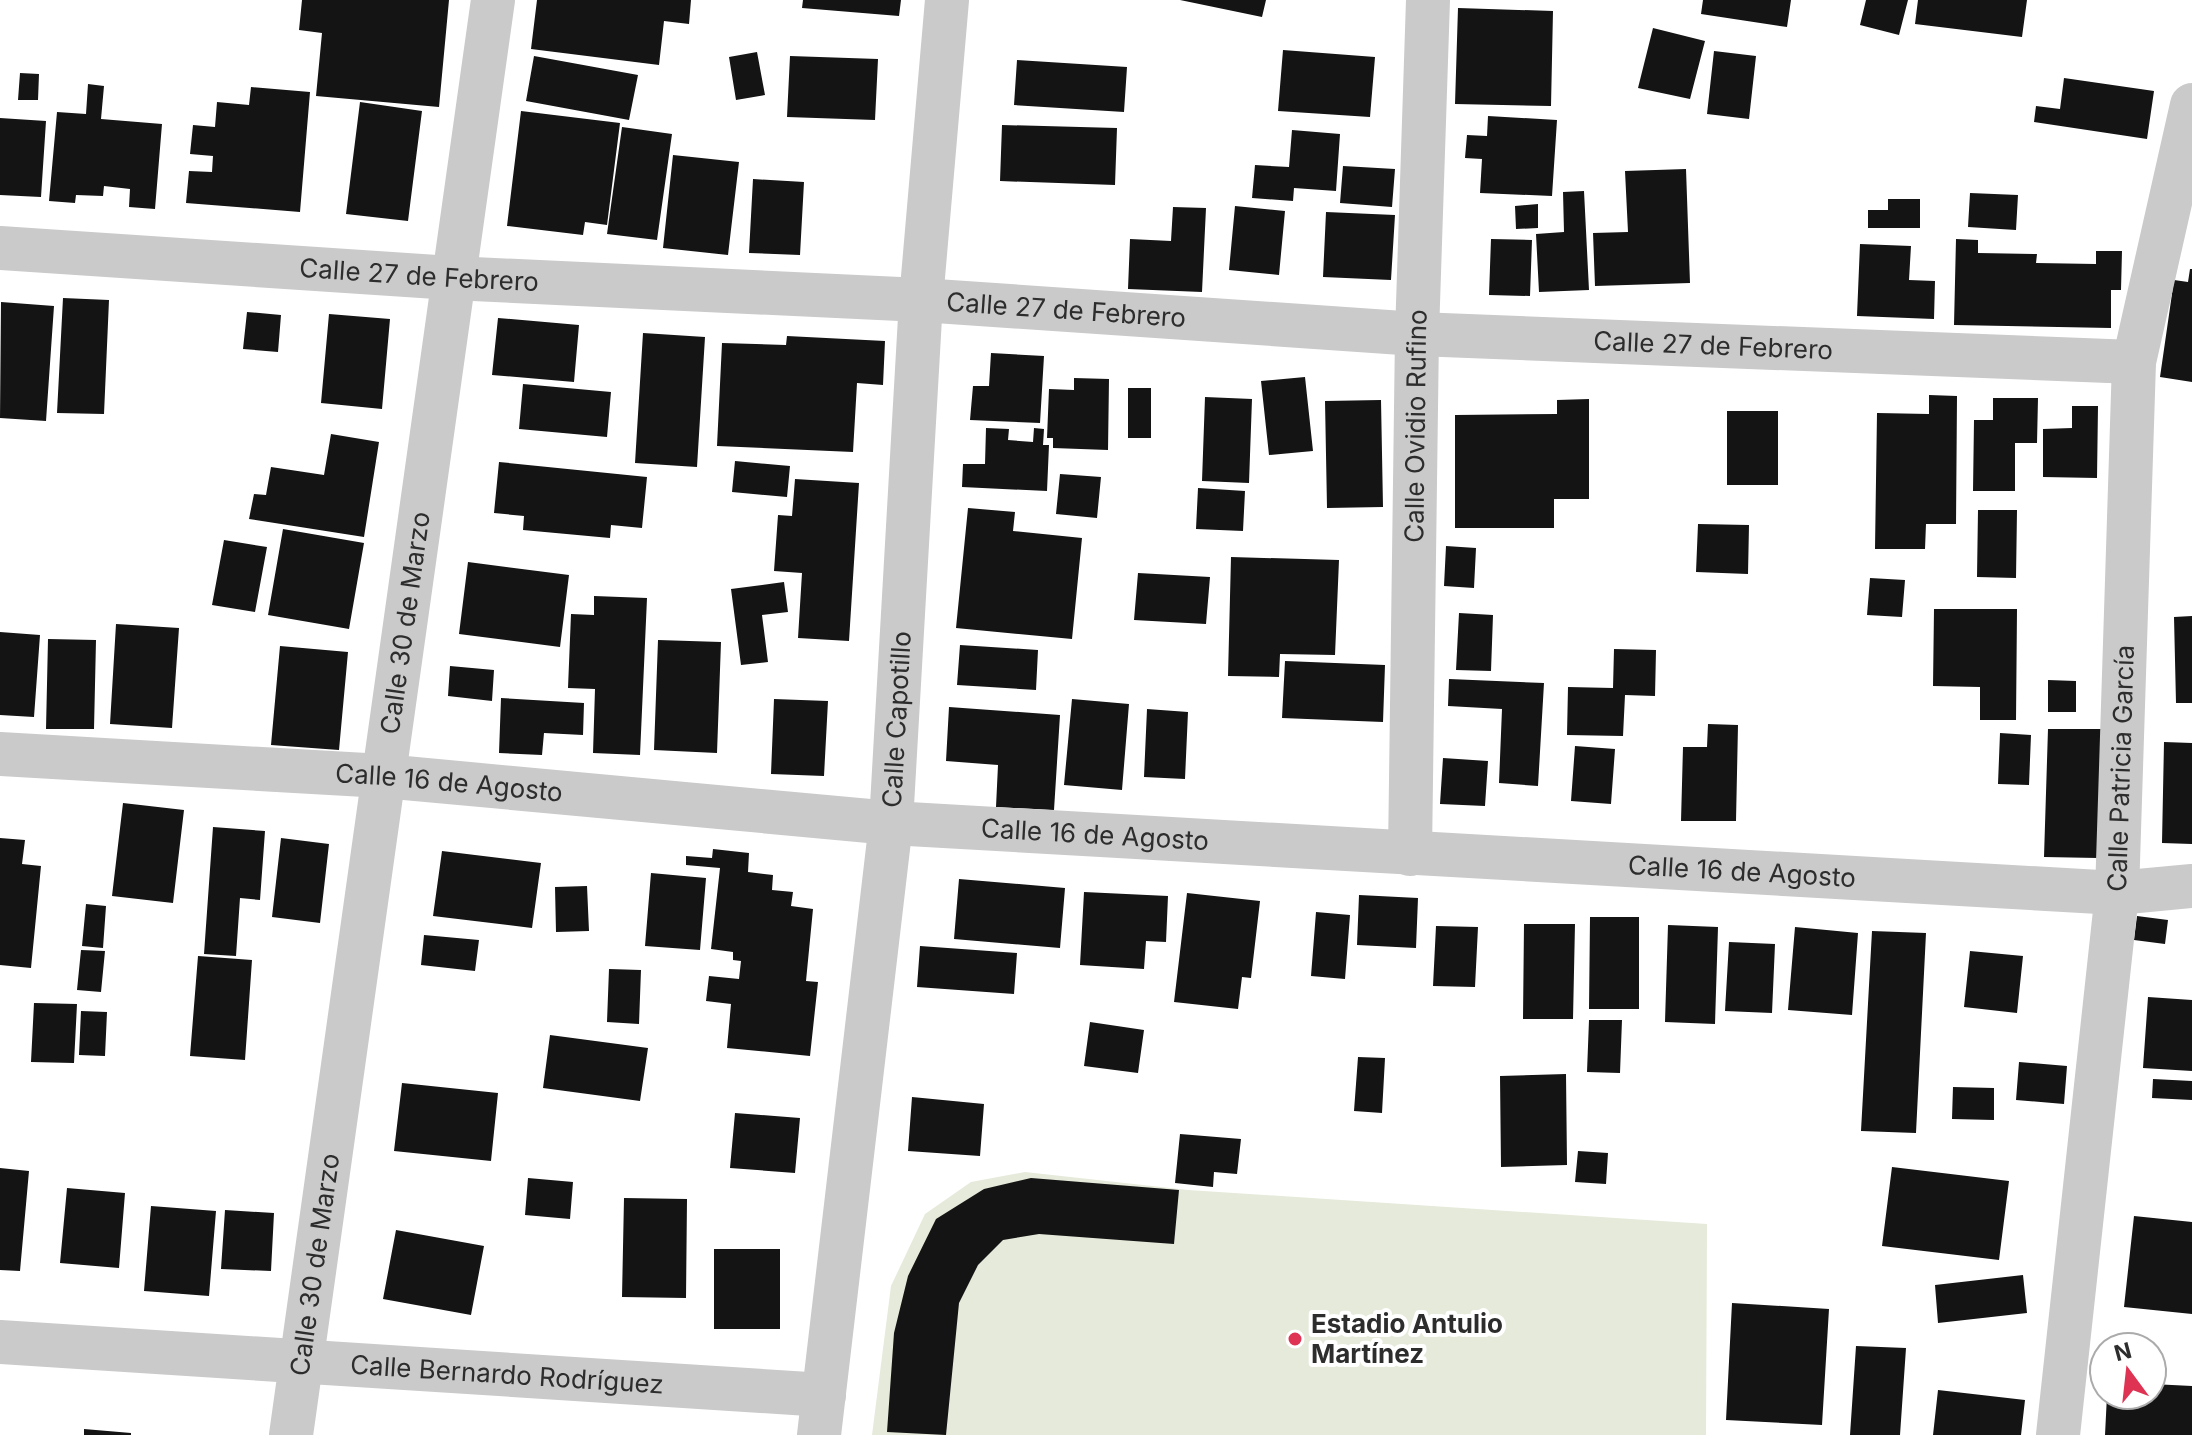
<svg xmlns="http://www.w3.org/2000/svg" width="2192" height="1435" viewBox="0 0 2192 1435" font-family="Inter,sans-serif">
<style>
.green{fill:#e5eada}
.building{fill:#141414}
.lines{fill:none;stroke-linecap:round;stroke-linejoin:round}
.minor{stroke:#cacaca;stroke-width:44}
.poi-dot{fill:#df3354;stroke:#fff;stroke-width:3}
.labels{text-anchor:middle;stroke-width:8;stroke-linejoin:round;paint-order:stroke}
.street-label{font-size:26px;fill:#2d2d2d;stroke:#fff}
.poi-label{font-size:26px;font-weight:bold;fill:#2d2d2d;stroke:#fff;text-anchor:start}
</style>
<rect width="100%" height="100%" fill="#fff"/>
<path class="green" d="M 1025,1172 L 1188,1190 L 1707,1224 L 1706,1435 L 872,1435 L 891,1286 L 925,1214 L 971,1182 Z"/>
<path class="building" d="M 302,0 L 449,0 L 439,107 L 316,96 L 322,33 L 299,30 Z
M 537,0 L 691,0 L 689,24 L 664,21 L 659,65 L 531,49 Z
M 803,0 L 901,0 L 899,16 L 802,8 Z
M 1180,0 L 1266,0 L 1262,17 Z
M 1703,0 L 1791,0 L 1787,27 L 1701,14 Z
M 1866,0 L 1908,0 L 1899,35 L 1860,25 Z
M 1918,0 L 2027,0 L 2022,37 L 1915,24 Z
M 1458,8 L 1553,11 L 1551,106 L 1455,104 Z
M 1653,28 L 1705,41 L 1690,99 L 1638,88 Z
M 1283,50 L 1375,57 L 1370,117 L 1278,111 Z
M 1714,51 L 1756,56 L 1749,119 L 1707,114 Z
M 757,52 L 765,95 L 736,100 L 729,57 Z
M 534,56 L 638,75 L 629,120 L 526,101 Z
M 790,56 L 878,59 L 875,120 L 787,117 Z
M 1017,60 L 1127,67 L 1124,112 L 1014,105 Z
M 20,73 L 39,74 L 38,100 L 18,100 Z
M 2064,78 L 2154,91 L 2147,139 L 2034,122 L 2036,106 L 2060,109 Z
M 88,84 L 104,86 L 101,119 L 162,124 L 155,209 L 129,207 L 130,189 L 104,186 L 103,196 L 76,195 L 75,203 L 49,201 L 57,112 L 86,114 Z
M 251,87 L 310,92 L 300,212 L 186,203 L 189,171 L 212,172 L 213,156 L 190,154 L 193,125 L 215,127 L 217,102 L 249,105 Z
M 360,102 L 422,111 L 408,221 L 346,214 Z
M 521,111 L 620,123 L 607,225 L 585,222 L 583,235 L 507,226 Z
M 1488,116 L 1557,120 L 1552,196 L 1480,193 L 1482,159 L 1465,158 L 1467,135 L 1487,136 Z
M 0,118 L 46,121 L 41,197 L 0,195 Z
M 1002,125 L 1117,128 L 1115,185 L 1000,181 Z
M 622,127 L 672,134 L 657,240 L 607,234 Z
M 1292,130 L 1340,134 L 1336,191 L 1294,188 L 1293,201 L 1252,198 L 1255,165 L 1289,167 Z
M 673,155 L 739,162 L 728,255 L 663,248 Z
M 1343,166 L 1395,169 L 1392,207 L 1340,203 Z
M 1686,169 L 1690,283 L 1595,286 L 1593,233 L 1628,232 L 1625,171 Z
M 753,179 L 804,182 L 800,255 L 749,253 Z
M 1584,191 L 1589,290 L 1539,292 L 1536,234 L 1564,232 L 1563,192 Z
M 1970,193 L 2018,195 L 2016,230 L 1968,227 Z
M 1888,199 L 1920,199 L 1920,228 L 1868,228 L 1868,210 L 1888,210 Z
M 1538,204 L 1538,228 L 1516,229 L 1515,206 Z
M 1235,206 L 1285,211 L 1279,275 L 1229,270 Z
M 1173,207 L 1206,208 L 1202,292 L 1128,289 L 1130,239 L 1171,241 Z
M 1326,212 L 1395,215 L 1391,280 L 1323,277 Z
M 1491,239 L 1532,240 L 1530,296 L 1489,295 Z
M 1956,239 L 1978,240 L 1978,253 L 2037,254 L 2036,263 L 2096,264 L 2096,251 L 2122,251 L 2121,290 L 2111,290 L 2111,328 L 1954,325 Z
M 1860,244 L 1911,246 L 1909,280 L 1935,281 L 1934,319 L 1857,316 Z
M 2190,269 L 2192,269 L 2192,382 L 2160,377 L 2174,280 L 2188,282 Z
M 63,298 L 109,300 L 104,414 L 57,413 Z
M 1,302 L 54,306 L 46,421 L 0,418 Z
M 247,312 L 281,315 L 278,352 L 243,349 Z
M 329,314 L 390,319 L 382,409 L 321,403 Z
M 498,318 L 579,325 L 574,382 L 492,375 Z
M 643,333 L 705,337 L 697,467 L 635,463 Z
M 787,336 L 885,341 L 883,385 L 857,383 L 853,452 L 717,446 L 722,343 L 786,345 Z
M 991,353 L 1044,356 L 1040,423 L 970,420 L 973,386 L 989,386 Z
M 1305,377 L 1313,451 L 1269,455 L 1261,381 Z
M 1074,378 L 1109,379 L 1108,450 L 1053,448 L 1053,438 L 1047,438 L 1049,389 L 1074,390 Z
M 523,384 L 611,392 L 607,437 L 519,429 Z
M 1128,388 L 1151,388 L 1151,438 L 1128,438 Z
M 1929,395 L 1957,396 L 1956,524 L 1926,524 L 1925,549 L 1875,549 L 1877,413 L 1929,414 Z
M 1205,397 L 1252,399 L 1249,483 L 1202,481 Z
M 1993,398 L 2038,398 L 2037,443 L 2015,443 L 2015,491 L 1973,491 L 1974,420 L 1993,420 Z
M 1589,399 L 1589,499 L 1554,499 L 1554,528 L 1455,528 L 1455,415 L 1557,414 L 1557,400 Z
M 1381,400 L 1383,507 L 1327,508 L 1325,401 Z
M 2072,406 L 2098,406 L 2097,478 L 2043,477 L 2043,429 L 2072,428 Z
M 1727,411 L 1778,411 L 1778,485 L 1727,485 Z
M 986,428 L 1009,429 L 1008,440 L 1033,442 L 1034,428 L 1044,429 L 1043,445 L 1049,445 L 1047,491 L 962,487 L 963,464 L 985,464 Z
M 331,434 L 379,442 L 364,537 L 249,519 L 254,494 L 266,495 L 271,467 L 324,475 Z
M 735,461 L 790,466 L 787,497 L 732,492 Z
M 499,462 L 647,477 L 642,528 L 611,525 L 610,538 L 523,530 L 524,516 L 494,513 Z
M 1060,474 L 1101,477 L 1097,518 L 1056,514 Z
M 795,479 L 859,483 L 849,641 L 798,638 L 802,573 L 774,571 L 778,515 L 792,516 Z
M 1198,488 L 1245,491 L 1243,531 L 1196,529 Z
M 968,508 L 1015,512 L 1013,531 L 1082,538 L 1072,639 L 956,628 Z
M 1978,510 L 2017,510 L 2016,578 L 1977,577 Z
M 1698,524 L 1749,525 L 1748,574 L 1696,572 Z
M 283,529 L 364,543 L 349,629 L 268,615 Z
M 224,540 L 267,547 L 255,612 L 212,605 Z
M 1446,546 L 1476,548 L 1474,588 L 1444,586 Z
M 1231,557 L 1339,560 L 1335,655 L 1280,654 L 1279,677 L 1228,676 Z
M 468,562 L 569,575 L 560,647 L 459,634 Z
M 1138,573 L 1210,577 L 1206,624 L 1134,620 Z
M 1870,578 L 1905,580 L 1902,617 L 1867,615 Z
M 784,582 L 788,612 L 762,615 L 768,662 L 741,665 L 731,589 Z
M 594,596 L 647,598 L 640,755 L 593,753 L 595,689 L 568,688 L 571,614 L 594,615 Z
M 1934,609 L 2017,609 L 2016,720 L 1980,720 L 1980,687 L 1933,686 Z
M 1459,613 L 1493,615 L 1491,671 L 1456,670 Z
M 2192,616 L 2192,703 L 2176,703 L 2174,617 Z
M 116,624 L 179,628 L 172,728 L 110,724 Z
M 0,632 L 40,635 L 34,717 L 0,715 Z
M 48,639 L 96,640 L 94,729 L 46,729 Z
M 658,640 L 721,642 L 717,753 L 654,750 Z
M 960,645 L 1038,650 L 1036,690 L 957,685 Z
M 280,646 L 348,652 L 339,750 L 271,745 Z
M 1614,649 L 1656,650 L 1655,696 L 1625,695 L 1623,736 L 1567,735 L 1568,687 L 1613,688 Z
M 1285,661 L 1385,665 L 1383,722 L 1282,718 Z
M 450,666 L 494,670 L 492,701 L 448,696 Z
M 1449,679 L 1544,683 L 1538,786 L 1499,783 L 1502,709 L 1448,706 Z
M 2048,680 L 2076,681 L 2076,712 L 2048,712 Z
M 501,698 L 584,703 L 583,735 L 544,733 L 542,755 L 499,753 Z
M 774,699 L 828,701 L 824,776 L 771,774 Z
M 1072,699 L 1129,704 L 1122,790 L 1064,785 Z
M 949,707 L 1060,715 L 1054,810 L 996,807 L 998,765 L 946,761 Z
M 1147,709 L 1188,712 L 1185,779 L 1144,777 Z
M 1708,724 L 1738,725 L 1736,821 L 1681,821 L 1683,747 L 1707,747 Z
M 2048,729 L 2102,729 L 2098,858 L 2044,857 Z
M 2000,733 L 2031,735 L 2029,785 L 1998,784 Z
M 2164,742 L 2192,743 L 2192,844 L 2162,843 Z
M 1575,746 L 1615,749 L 1611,804 L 1571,801 Z
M 1443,758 L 1488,761 L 1485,806 L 1440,804 Z
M 123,803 L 184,810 L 173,903 L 112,896 Z
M 213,827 L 265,831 L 260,900 L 240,898 L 236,956 L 204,954 Z
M 0,838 L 25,840 L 22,864 L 41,866 L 31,968 L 0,965 Z
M 281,838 L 329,844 L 320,923 L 272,917 Z
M 713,849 L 749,853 L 748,872 L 773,875 L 772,890 L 793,892 L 791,906 L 813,909 L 806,981 L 818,982 L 810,1056 L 727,1048 L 731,1004 L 706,1001 L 709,976 L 739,979 L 741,961 L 733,960 L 733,952 L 711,949 L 720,868 L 686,865 L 686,856 L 712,858 Z
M 442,851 L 541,863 L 532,928 L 433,916 Z
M 651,873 L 706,878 L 700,950 L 645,946 Z
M 959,879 L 1065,888 L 1060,948 L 954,939 Z
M 587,886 L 589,931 L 556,932 L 555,887 Z
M 1084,892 L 1168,896 L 1166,942 L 1146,941 L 1144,969 L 1080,965 Z
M 1187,893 L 1260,901 L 1251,978 L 1242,977 L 1238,1009 L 1174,1002 Z
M 1359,895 L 1418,898 L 1416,948 L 1357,945 Z
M 86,904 L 106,906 L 103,948 L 82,946 Z
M 1316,912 L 1350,915 L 1345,979 L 1311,976 Z
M 2137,916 L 2168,920 L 2165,944 L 2134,940 Z
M 1590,917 L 1639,917 L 1639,1009 L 1589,1009 Z
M 1524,924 L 1575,924 L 1573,1019 L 1523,1019 Z
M 1668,925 L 1718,927 L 1715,1024 L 1665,1022 Z
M 1436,926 L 1478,927 L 1475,987 L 1433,986 Z
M 1795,927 L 1858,933 L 1852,1015 L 1788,1010 Z
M 1872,931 L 1926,933 L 1916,1133 L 1861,1131 Z
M 424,935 L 479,940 L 475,971 L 421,965 Z
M 1729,942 L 1775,944 L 1772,1013 L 1725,1011 Z
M 920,946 L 1017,953 L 1014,994 L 917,987 Z
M 81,950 L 105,951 L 101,992 L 77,990 Z
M 1970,951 L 2023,956 L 2017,1013 L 1964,1007 Z
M 198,956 L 252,960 L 245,1060 L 190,1056 Z
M 609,969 L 641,970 L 639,1024 L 607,1022 Z
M 2148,997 L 2192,1000 L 2192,1071 L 2143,1068 Z
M 34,1003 L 77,1004 L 74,1063 L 31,1062 Z
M 81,1011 L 107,1012 L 105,1056 L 79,1055 Z
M 1589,1020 L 1622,1020 L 1620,1073 L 1587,1072 Z
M 1090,1022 L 1144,1030 L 1138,1073 L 1084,1066 Z
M 550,1035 L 648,1048 L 640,1101 L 543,1088 Z
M 1358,1057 L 1385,1058 L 1382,1113 L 1354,1111 Z
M 2019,1062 L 2067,1066 L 2064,1104 L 2016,1100 Z
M 1566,1074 L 1567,1165 L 1501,1167 L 1500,1076 Z
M 2153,1079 L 2192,1081 L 2192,1100 L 2152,1098 Z
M 402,1083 L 498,1093 L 491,1161 L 394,1151 Z
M 1953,1087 L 1994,1088 L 1994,1120 L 1952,1119 Z
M 912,1097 L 984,1104 L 980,1156 L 908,1151 Z
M 735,1113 L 800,1118 L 795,1173 L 730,1168 Z
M 1180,1134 L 1241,1139 L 1237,1174 L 1214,1172 L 1213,1187 L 1175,1183 Z
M 1578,1151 L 1608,1153 L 1606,1184 L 1575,1182 Z
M 1892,1167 L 2009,1181 L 1999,1260 L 1882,1246 Z
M 0,1168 L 29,1171 L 20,1271 L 0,1270 Z
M 528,1178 L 573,1182 L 570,1219 L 525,1215 Z
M 1031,1178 L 1179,1190 L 1174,1244 L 1039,1234 L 1003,1240 L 978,1265 L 959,1303 L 946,1435 L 887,1432 L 894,1333 L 908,1276 L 936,1219 L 984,1189 Z
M 67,1188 L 125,1193 L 119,1268 L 60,1263 Z
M 624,1198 L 687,1199 L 686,1298 L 622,1297 Z
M 151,1206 L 216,1211 L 209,1296 L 144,1291 Z
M 225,1210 L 274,1213 L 271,1271 L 221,1269 Z
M 2134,1216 L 2192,1222 L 2192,1314 L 2124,1307 Z
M 396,1230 L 484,1246 L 471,1315 L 383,1299 Z
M 714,1249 L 780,1249 L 780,1329 L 714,1329 Z
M 2023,1275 L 2027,1313 L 1938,1323 L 1935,1285 Z
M 1732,1303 L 1829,1309 L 1822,1425 L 1726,1420 Z
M 1856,1346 L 1906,1348 L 1900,1435 L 1850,1435 Z
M 2152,1384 L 2192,1386 L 2192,1435 L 2105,1435 L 2107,1395 L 2152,1395 Z
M 1938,1390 L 2025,1400 L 2021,1435 L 1933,1435 Z
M 84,1429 L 131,1433 L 131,1435 L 84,1435 Z"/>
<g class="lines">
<g class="minor">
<path id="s1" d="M 0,248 L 452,278 L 921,300 L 1417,334 L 2134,362"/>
<path id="s2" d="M 0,754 L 383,776 L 891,823 L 2117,893 L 2192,886"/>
<path id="s3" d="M 1410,854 L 1417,334 L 1428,0"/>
<path id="s4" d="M 0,1342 L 824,1395"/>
<path id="s5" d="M 291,1435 L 493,0"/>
<path id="s6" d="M 819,1435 L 891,823 L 921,300 L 947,0"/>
<path id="s7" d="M 2058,1435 L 2117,893 L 2134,362 L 2192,105"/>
</g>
</g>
<circle class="poi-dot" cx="1295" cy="1339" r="8"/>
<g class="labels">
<g class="street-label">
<text dy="9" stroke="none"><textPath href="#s1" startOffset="420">Calle 27 de Febrero</textPath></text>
<text dy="9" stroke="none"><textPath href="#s1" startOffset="1068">Calle 27 de Febrero</textPath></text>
<text dy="9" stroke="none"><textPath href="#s1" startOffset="1716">Calle 27 de Febrero</textPath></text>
<text dy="9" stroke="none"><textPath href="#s3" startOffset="428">Calle Ovidio Rufino</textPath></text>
<text dy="9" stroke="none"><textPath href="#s5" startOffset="820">Calle 30 de Marzo</textPath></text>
<text dy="9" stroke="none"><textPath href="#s6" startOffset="720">Calle Capotillo</textPath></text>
<text dy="9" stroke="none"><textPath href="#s7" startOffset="670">Calle Patricia García</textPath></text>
<text dy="9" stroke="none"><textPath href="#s2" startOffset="450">Calle 16 de Agosto</textPath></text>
<text dy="9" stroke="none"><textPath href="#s2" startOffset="1098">Calle 16 de Agosto</textPath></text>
<text dy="9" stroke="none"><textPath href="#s2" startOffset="1746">Calle 16 de Agosto</textPath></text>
<text dy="9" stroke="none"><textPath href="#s5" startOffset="172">Calle 30 de Marzo</textPath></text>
<text dy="9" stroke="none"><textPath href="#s4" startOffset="508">Calle Bernardo Rodríguez</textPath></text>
</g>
<g class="poi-label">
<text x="1311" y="1333">Estadio Antulio<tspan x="1311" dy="30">Martínez</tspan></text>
</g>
</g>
<g transform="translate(2128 1371) rotate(345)"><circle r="38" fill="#ffffff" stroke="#ababab" stroke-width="2"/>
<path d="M0-6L14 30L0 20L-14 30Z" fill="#df3354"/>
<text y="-12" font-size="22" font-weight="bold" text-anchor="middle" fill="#2d2d2d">N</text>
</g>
</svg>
